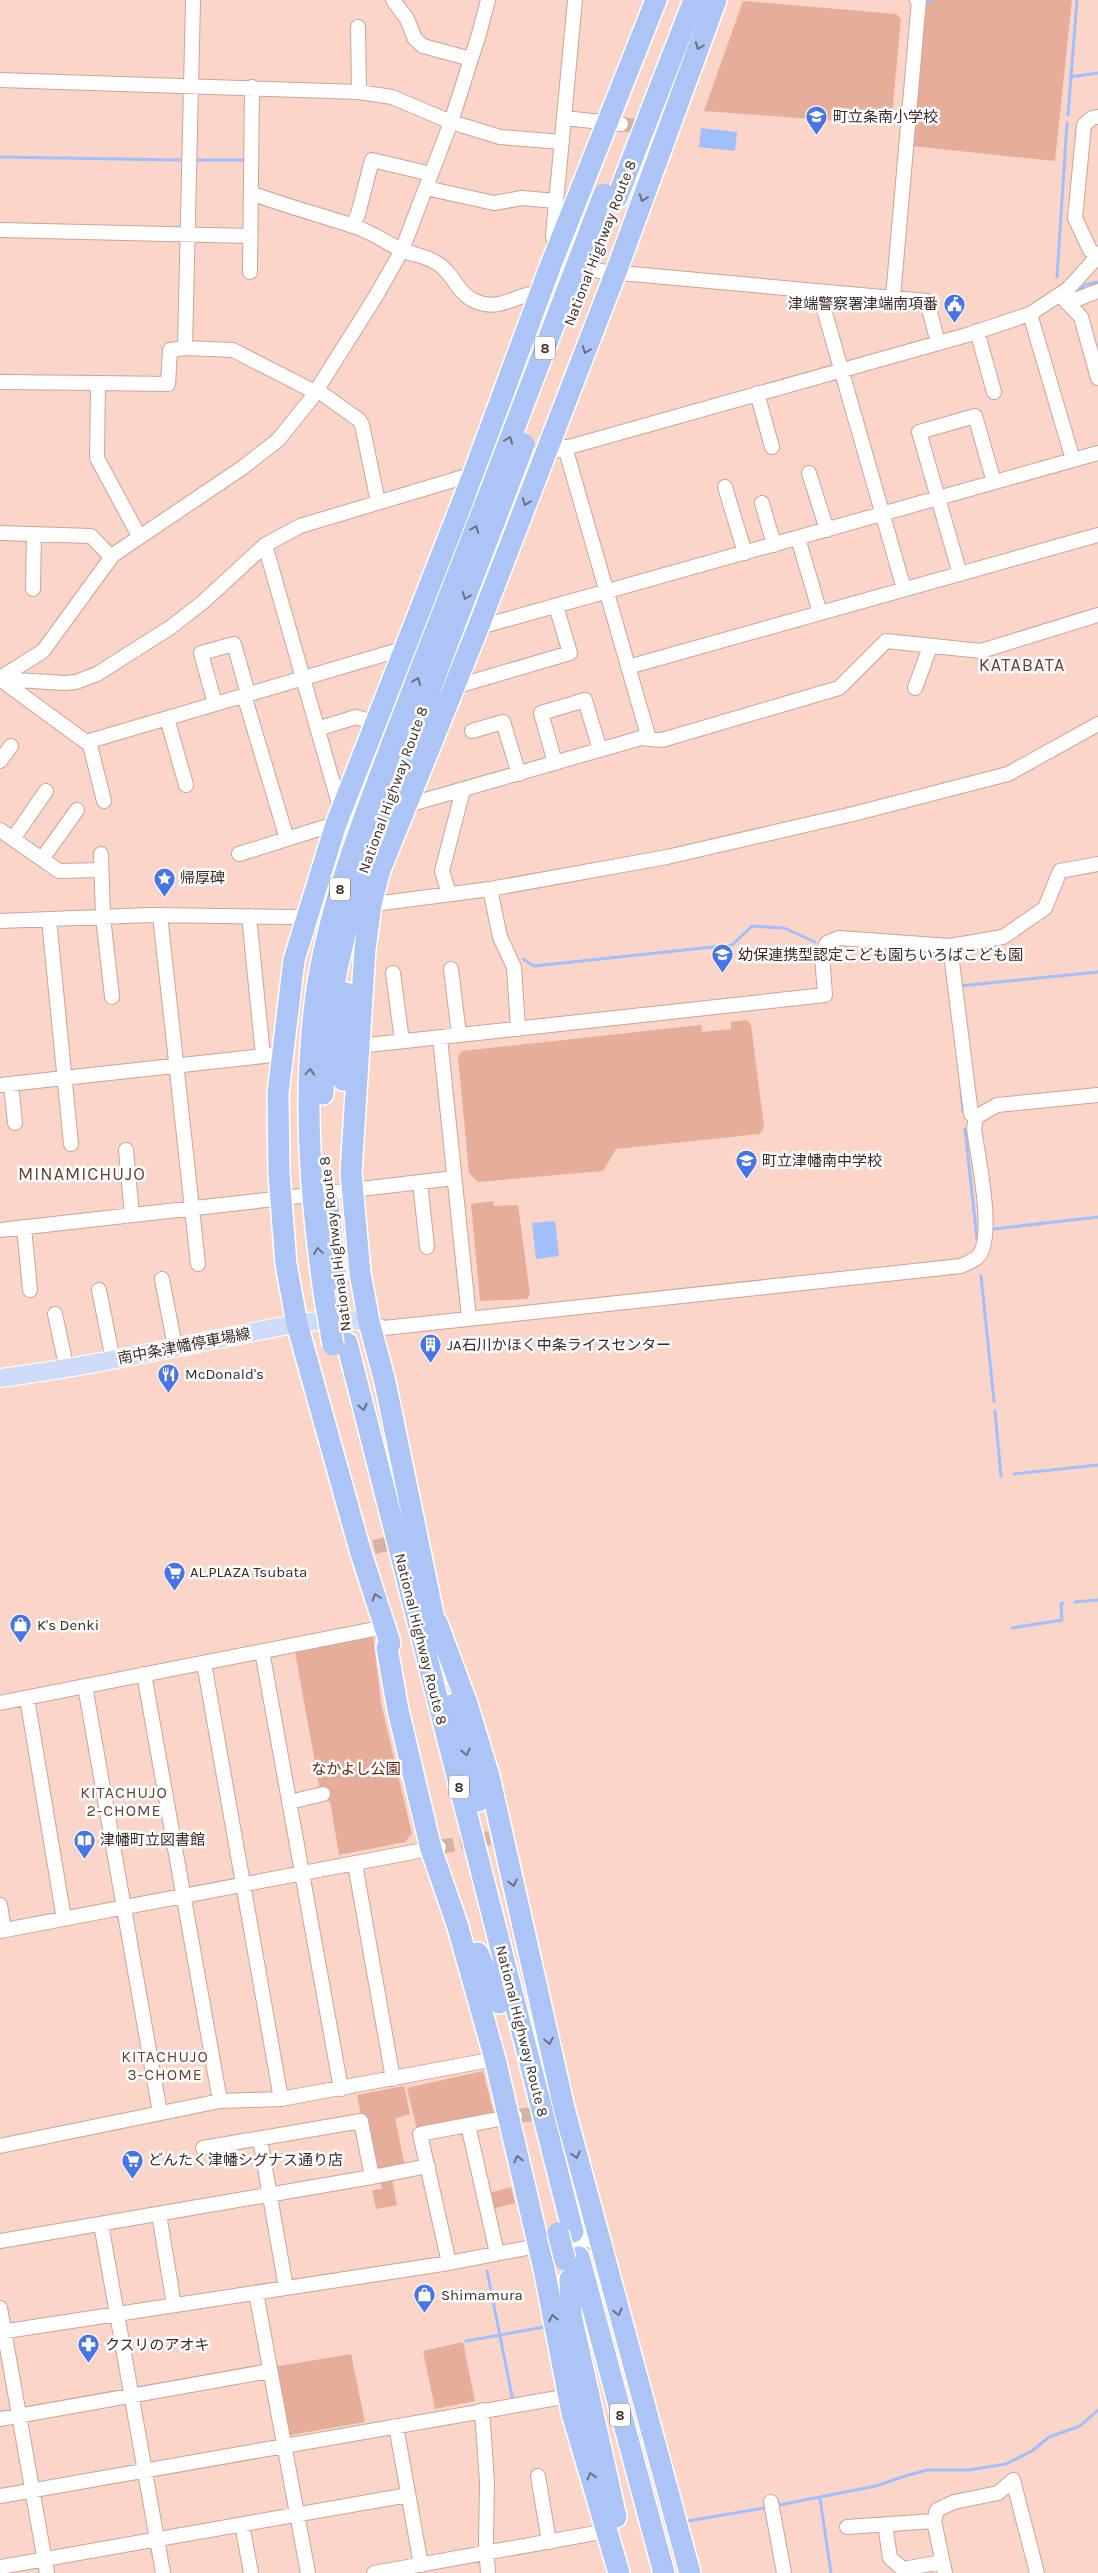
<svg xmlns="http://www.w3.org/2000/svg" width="1098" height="2573" viewBox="0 0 1098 2573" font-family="Karla,'Noto Sans JP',sans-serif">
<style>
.green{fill:#e7ad9b}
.water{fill:#a1befd}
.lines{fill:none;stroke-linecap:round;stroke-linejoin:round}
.stream{stroke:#a1befd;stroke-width:3}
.minor-tunnel{stroke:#d4b3a7;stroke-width:14;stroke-dasharray:14 7;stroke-linecap:butt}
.minor-casing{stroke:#caa599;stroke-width:16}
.major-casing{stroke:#fff;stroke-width:20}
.highway-casing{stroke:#fff;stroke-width:24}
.minor{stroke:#fff;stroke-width:14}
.major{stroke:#cedcfa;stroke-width:18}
.highway{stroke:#adc5f6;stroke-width:21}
.highway-bridge-casing{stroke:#fff;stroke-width:24;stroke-linecap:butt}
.highway-bridge{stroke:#adc5f6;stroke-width:21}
.oneway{stroke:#6d6f83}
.labels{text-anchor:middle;stroke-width:5;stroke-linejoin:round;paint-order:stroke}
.shield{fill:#fff;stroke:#746966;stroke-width:1}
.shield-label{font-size:14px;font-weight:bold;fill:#382925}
.poi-label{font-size:15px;fill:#382925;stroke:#fff;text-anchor:start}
.street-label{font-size:15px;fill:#382925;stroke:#fff}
.park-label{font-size:15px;fill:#571f0b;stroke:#fff}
.neighbourhood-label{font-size:16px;letter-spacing:1px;fill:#624339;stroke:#fff}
.quarter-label{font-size:18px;letter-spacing:1px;fill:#624339;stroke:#fff}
</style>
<rect width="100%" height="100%" fill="#fbd5c8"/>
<path class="green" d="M 924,0 L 1072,0 L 1055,161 L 911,146 Z
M 743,1 L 896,14 L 901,19 L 891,125 L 704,111 Z
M 747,1020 L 751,1025 L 764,1127 L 760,1134 L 616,1149 L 603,1171 L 478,1182 L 469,1173 L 458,1057 L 462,1051 L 701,1025 L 702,1032 L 731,1029 L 731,1022 Z
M 493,1201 L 494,1206 L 518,1205 L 530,1294 L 527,1299 L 483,1301 L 480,1300 L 471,1204 Z
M 373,1636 L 381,1703 L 412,1834 L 405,1842 L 339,1855 L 330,1801 L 322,1801 L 295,1652 Z
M 483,2071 L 494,2114 L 417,2130 L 407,2088 Z
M 404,2086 L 410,2114 L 395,2118 L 405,2167 L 381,2171 L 376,2168 L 366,2115 L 361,2116 L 357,2095 Z
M 392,2179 L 397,2205 L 376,2209 L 372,2190 L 382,2189 L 380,2181 Z
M 511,2187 L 515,2203 L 492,2209 L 489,2193 Z
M 463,2342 L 475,2401 L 435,2409 L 423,2351 Z
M 351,2354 L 365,2422 L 285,2436 L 273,2367 Z"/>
<path class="water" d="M 701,128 L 737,132 L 735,151 L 699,147 Z
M 555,1221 L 559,1256 L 536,1259 L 532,1223 Z"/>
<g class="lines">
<path class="stream" d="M 926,2 L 931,0
M 1070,77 L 1098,73
M 1068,115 L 1077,0
M 0,157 L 180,160
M 194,160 L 245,160
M 1057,277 L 1067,123
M 1077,293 L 1085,285 L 1098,282
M 523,959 L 534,966 L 732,945 L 752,926 L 784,928 L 815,942
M 960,986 L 1098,972
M 961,1088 L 963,1111
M 965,1129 L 977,1239
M 993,1229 L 1098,1217
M 981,1276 L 994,1401
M 995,1411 L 1001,1476
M 1014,1474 L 1098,1465
M 1075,1602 L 1098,1600
M 1012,1628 L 1062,1620 L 1061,1604 L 1063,1603
M 487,2271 L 513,2401
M 466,2341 L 545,2327
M 820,2498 L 831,2573
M 779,2505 L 876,2486 L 905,2476 L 927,2470 L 969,2470 L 1006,2464 L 1032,2451 L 1049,2437 L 1080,2426 L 1098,2410
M 688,2521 L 764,2508"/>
<path class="minor-tunnel" d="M 621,124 L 656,128
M 374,1547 L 404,1540
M 440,1847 L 490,1838
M 519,2116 L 551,2111"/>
<defs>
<path id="minor" d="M 393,0 L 407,19 L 415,39 L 423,46 L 471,59
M 358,27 L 359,92
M 0,80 L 359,92 L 392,97 L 451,122 L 500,137 L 562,142
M 564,118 L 621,124
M 426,188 L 494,203 L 522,198 L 556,201
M 251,193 C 285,206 321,215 356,227 C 371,232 385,242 400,249 C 411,255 424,255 435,262 C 453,271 457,294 475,301 C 501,313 518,292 540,293
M 352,226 L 358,214 L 372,160 L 431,174
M 0,230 L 250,236
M 555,248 L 553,235 L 575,0
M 1098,256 L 1090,250 L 1075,218 L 1084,125 L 1092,118 L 1098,117
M 599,271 L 927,301 L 938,343
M 250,272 L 252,87
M 822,292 L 821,299 L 904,589
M 1060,295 L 1081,317 L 1098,378
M 893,297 L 919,0 L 917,0
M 1067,303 L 1098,291
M 1030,314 L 1073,460
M 977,331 L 994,392
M 185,348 L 233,350 L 315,392
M 0,382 L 98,383 L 97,458 L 139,536
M 98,383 L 168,384 L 170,350 L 185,348 L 193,0
M 317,390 L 359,420 L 362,425 L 378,502
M 757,393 L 772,447
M 565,447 L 649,739
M 512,463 L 967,335 L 1030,314 L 1068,289 L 1098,256
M 809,473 L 827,530
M 725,487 L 745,553
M 762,503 L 774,545
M 0,533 L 91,536 L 111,557
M 798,538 L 820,613
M 265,545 L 341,811
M 960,574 L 919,432 L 975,416 L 994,482
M 33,589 L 34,534
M 473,629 L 1098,453
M 628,667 L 1098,535
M 0,678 L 43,651 L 113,555 L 242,468 L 278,440 L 311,399 L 376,296 L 402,250 L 451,122 L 479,34 L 488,0
M 0,679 L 65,683 L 76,682 L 97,674 L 171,627 L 203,602 L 265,545 L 300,526 L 477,473
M 0,679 L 86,742 L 409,647
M 454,687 L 570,653 L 556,606
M 915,688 L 930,647
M 244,695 L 287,839
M 215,704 L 201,653 L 234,644 L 248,694
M 167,718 L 186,785
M 317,729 L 356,717 L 376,723
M 472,731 L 503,722 L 519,774
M 89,741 L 104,801
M 0,761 L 11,746
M 555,763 L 541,713 L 585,700 L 600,750
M 401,807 L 641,738 L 662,740 L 839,688 L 886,641 L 981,651 L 1098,615
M 0,830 L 59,871 L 100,870
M 13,839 L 46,791
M 101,854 L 103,917 L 112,997
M 239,854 L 341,822
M 42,859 L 77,810
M 490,889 L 500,937 L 514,967 L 518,1029
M 449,894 L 442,871 L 463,790
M 367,905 L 490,889 L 667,857 L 853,814 L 1008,774 L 1098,724
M 160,915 L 198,1264
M 249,916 L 263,1056
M 49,919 L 71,1144
M 0,921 L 150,915 L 294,917 L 315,913
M 950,946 L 971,1114 L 976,1117
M 451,969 L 459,1035
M 393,973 L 402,1041
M 440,1038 L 469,1318
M 359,1046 L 825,995 L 822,955 L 827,943 L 839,938 L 950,946 L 1003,937 L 1045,908 L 1060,871 L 1098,864
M 11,1084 L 15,1123
M 0,1085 L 282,1054
M 126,1150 L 132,1215
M 420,1182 L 427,1247
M 336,1192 L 454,1178
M 24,1227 L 30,1290
M 0,1230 L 301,1196
M 162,1279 L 175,1347
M 99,1290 L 113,1360
M 55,1314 L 67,1370
M 369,1322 L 384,1328 L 961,1266 C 966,1263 977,1260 980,1254 C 994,1232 978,1157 974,1129 L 976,1117 L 997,1105 L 1098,1095
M 262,1651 L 341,2089
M 204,1663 L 281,2099
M 144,1674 L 220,2101
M 85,1686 L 160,2113
M 27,1698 L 64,1919
M 0,1703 L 385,1627
M 290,1802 L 323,1794
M 355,1864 L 393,2079
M 0,1905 L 4,1930
M 0,1931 L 439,1847
M 468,2125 L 497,2253
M 260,2139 L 286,2288
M 0,2146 L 220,2101 L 281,2099 L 495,2059
M 372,2177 L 428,2166
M 159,2214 L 174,2305
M 101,2224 L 163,2573
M 0,2241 L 372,2177 L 361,2121 L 203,2148
M 449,2263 L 420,2134 L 515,2116
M 256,2293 L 308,2573
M 0,2308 L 47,2573
M 0,2332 L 449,2263 L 537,2246 L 588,2240 L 599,2244
M 482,2410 L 487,2482 L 486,2545 L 488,2573
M 0,2419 L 270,2371
M 396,2426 L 421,2565
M 538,2476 L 549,2542
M 0,2496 L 569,2396
M 771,2502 L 784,2573
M 885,2524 L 890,2558 L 903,2569 L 942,2562
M 847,2527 L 934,2521
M 244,2535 L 251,2573
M 0,2567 L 408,2495
M 374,2573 L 607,2531
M 945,2573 L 934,2521 L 937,2510 L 954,2502 L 998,2493 L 1013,2480 L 1037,2573"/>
<path id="major" d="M 0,1378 C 77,1368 153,1352 229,1337 C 272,1329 325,1314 369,1322"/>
<path id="highway" d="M 617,198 L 694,0
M 343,1080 L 346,993
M 323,1094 C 323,971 367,856 410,743 C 440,662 471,582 502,502
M 328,1202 L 336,1279
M 325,1299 C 310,1197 302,1092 317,989 C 329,910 357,836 385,762 C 418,675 452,589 486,502
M 347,1343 L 573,2232
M 454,1704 L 478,1801
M 478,1953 L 499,2003
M 579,2257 L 664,2573
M 570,2279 L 571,2315 L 616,2517
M 619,2573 L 572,2413 L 544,2269 L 495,2059 L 457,1924 L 431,1849 L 398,1710 L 387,1648 L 390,1643 L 360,1550 L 297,1324 L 286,1264 L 279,1174 L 278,1093 L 294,960 L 336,824 L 473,475 L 550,267 L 656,0
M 690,2573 L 564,2108 L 489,1776 L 467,1704 L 437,1623 L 434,1619 L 385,1382 L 369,1322 L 360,1273 L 351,1173 L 365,949 L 371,904 L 380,870 L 478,628 L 616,272 L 716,0"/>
</defs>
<use href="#minor" class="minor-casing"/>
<use href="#major" class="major-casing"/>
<use href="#highway" class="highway-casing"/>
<use href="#minor" class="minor"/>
<use href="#major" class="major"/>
<use href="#highway" class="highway"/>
<defs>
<path id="highway-bridge" d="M 486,502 L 604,194
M 502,502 L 524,444
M 325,1299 L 333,1345
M 558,2233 L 565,2260"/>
</defs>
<use href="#highway-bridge" class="highway-bridge-casing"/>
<use href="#highway-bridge" class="highway-bridge"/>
</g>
<defs><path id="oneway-chevron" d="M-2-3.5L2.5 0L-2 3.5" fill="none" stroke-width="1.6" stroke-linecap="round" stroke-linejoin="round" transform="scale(1.25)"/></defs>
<g class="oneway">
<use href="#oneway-chevron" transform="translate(699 46) rotate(111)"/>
<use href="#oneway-chevron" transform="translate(643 198) rotate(110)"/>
<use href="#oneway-chevron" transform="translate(586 350) rotate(111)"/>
<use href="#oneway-chevron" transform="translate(509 440) rotate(-69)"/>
<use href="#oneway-chevron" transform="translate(526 502) rotate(111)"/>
<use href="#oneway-chevron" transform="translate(475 529) rotate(-69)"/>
<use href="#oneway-chevron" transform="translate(466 596) rotate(111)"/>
<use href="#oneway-chevron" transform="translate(417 681) rotate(-68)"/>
<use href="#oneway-chevron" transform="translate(310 1072) rotate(-86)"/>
<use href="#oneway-chevron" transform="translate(318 1251) rotate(-98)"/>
<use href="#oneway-chevron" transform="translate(363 1407) rotate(77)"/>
<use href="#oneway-chevron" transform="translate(376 1597) rotate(-108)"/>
<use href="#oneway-chevron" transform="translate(466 1752) rotate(76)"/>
<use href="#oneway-chevron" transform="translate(513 1883) rotate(77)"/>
<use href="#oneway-chevron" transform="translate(549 2041) rotate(77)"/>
<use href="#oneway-chevron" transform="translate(576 2155) rotate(75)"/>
<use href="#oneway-chevron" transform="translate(518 2159) rotate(-103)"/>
<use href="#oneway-chevron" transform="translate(618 2312) rotate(75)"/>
<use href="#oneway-chevron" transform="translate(553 2318) rotate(-101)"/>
<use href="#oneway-chevron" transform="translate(591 2476) rotate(-106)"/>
</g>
<defs>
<symbol id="school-pin" viewBox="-11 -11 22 30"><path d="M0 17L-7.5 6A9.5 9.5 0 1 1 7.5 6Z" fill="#4774e6" stroke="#fff"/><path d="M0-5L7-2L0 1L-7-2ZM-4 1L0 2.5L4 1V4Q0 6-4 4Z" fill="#fff"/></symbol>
<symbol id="civic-pin" viewBox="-11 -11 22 30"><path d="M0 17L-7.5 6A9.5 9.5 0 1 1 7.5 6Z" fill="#4774e6" stroke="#fff"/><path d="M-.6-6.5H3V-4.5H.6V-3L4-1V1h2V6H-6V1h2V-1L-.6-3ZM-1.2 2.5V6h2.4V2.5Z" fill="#fff"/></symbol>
<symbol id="sight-pin" viewBox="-11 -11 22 30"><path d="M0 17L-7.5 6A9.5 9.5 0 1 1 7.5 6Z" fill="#4774e6" stroke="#fff"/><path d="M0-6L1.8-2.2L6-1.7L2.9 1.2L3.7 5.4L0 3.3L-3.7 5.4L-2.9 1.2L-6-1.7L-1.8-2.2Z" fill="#fff"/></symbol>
<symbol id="building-pin" viewBox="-11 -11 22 30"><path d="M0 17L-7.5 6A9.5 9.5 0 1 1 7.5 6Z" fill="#4774e6" stroke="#fff"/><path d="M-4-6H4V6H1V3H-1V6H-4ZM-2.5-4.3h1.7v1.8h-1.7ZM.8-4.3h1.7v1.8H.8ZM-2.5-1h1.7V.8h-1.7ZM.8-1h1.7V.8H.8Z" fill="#fff"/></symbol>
<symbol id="restaurant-pin" viewBox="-11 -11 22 30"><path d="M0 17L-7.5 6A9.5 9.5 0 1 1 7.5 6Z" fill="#4774e6" stroke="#fff"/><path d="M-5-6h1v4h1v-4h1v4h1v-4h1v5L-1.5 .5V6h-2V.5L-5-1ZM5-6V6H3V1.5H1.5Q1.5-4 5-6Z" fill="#fff"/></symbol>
<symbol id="supermarket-pin" viewBox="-11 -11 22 30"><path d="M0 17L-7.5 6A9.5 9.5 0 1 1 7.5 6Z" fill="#4774e6" stroke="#fff"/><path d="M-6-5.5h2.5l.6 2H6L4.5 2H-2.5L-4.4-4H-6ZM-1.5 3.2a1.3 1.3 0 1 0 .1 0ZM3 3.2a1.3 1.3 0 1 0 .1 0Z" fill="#fff"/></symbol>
<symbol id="shop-pin" viewBox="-11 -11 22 30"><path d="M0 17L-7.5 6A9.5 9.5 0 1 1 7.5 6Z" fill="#4774e6" stroke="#fff"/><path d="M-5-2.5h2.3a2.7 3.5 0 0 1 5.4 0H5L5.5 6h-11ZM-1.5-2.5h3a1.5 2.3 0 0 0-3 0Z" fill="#fff"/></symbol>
<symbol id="library-pin" viewBox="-11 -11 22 30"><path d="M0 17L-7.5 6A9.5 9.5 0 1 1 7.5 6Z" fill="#4774e6" stroke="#fff"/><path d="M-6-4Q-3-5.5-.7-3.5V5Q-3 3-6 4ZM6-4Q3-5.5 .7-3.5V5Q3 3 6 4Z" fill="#fff"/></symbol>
<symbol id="pharmacy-pin" viewBox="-11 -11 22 30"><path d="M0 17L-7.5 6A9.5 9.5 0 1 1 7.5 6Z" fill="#4774e6" stroke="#fff"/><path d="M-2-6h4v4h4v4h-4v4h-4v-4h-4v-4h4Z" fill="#fff"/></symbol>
</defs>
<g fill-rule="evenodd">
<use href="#school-pin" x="804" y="104" width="25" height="34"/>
<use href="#civic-pin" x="942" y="292" width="25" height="34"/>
<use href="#sight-pin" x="152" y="866" width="25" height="34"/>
<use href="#school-pin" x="710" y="942" width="25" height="34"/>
<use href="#school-pin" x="734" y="1148" width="25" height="34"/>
<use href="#building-pin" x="418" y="1332" width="25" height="34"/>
<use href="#restaurant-pin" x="156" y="1362" width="25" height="34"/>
<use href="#supermarket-pin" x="162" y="1560" width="25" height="34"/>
<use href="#shop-pin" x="8" y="1612" width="25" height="34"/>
<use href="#library-pin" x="72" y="1828" width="25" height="34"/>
<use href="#supermarket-pin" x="120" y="2148" width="25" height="34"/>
<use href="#shop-pin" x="412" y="2282" width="25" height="34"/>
<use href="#pharmacy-pin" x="76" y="2332" width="25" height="34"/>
</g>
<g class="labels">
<g class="shield">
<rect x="535" y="336.5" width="20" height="23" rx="4"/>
<rect x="330" y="877.5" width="20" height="23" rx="4"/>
<rect x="449" y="1775.5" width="20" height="23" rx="4"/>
<rect x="610" y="2403.5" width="20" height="23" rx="4"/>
</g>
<g class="shield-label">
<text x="545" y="353">8</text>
<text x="340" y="894">8</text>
<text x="459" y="1792">8</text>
<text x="620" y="2420">8</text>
</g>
<g class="poi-label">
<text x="833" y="122">町立条南小学校</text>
<text x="938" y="309" text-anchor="end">津端警察署津端南項番</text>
<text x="180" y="883">帰厚碑</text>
<text x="738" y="960">幼保連携型認定こども園ちいろばこども園</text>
<text x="762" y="1166">町立津幡南中学校</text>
<text x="447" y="1350">JA石川かほく中条ライスセンター</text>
<text x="185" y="1379">McDonald's</text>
<text x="190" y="1577">AL.PLAZA Tsubata</text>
<text x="37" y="1630">K's Denki</text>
<text x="100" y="1845">津幡町立図書館</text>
<text x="148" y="2165">どんたく津幡シグナス通り店</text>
<text x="441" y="2300">Shimamura</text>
<text x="105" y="2350">クスリのアオキ</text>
</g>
<g class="street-label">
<text transform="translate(600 243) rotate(-69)" y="5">National Highway Route 8</text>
<text transform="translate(393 790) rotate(-70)" y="5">National Highway Route 8</text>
<text transform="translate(335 1244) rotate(-97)" y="5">National Highway Route 8</text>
<text transform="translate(184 1346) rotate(-11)" y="5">南中条津幡停車場線</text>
<text transform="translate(421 1639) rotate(76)" y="5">National Highway Route 8</text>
<text transform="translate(522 2031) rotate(76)" y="5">National Highway Route 8</text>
</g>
<g class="park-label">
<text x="356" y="1774">なかよし公園</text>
</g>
<g class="neighbourhood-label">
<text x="124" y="1798">KITACHUJO<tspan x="124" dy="18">2-CHOME</tspan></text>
<text x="165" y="2062">KITACHUJO<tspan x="165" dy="18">3-CHOME</tspan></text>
</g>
<g class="quarter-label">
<text x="1022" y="671">KATABATA</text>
<text x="82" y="1180">MINAMICHUJO</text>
</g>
</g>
</svg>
